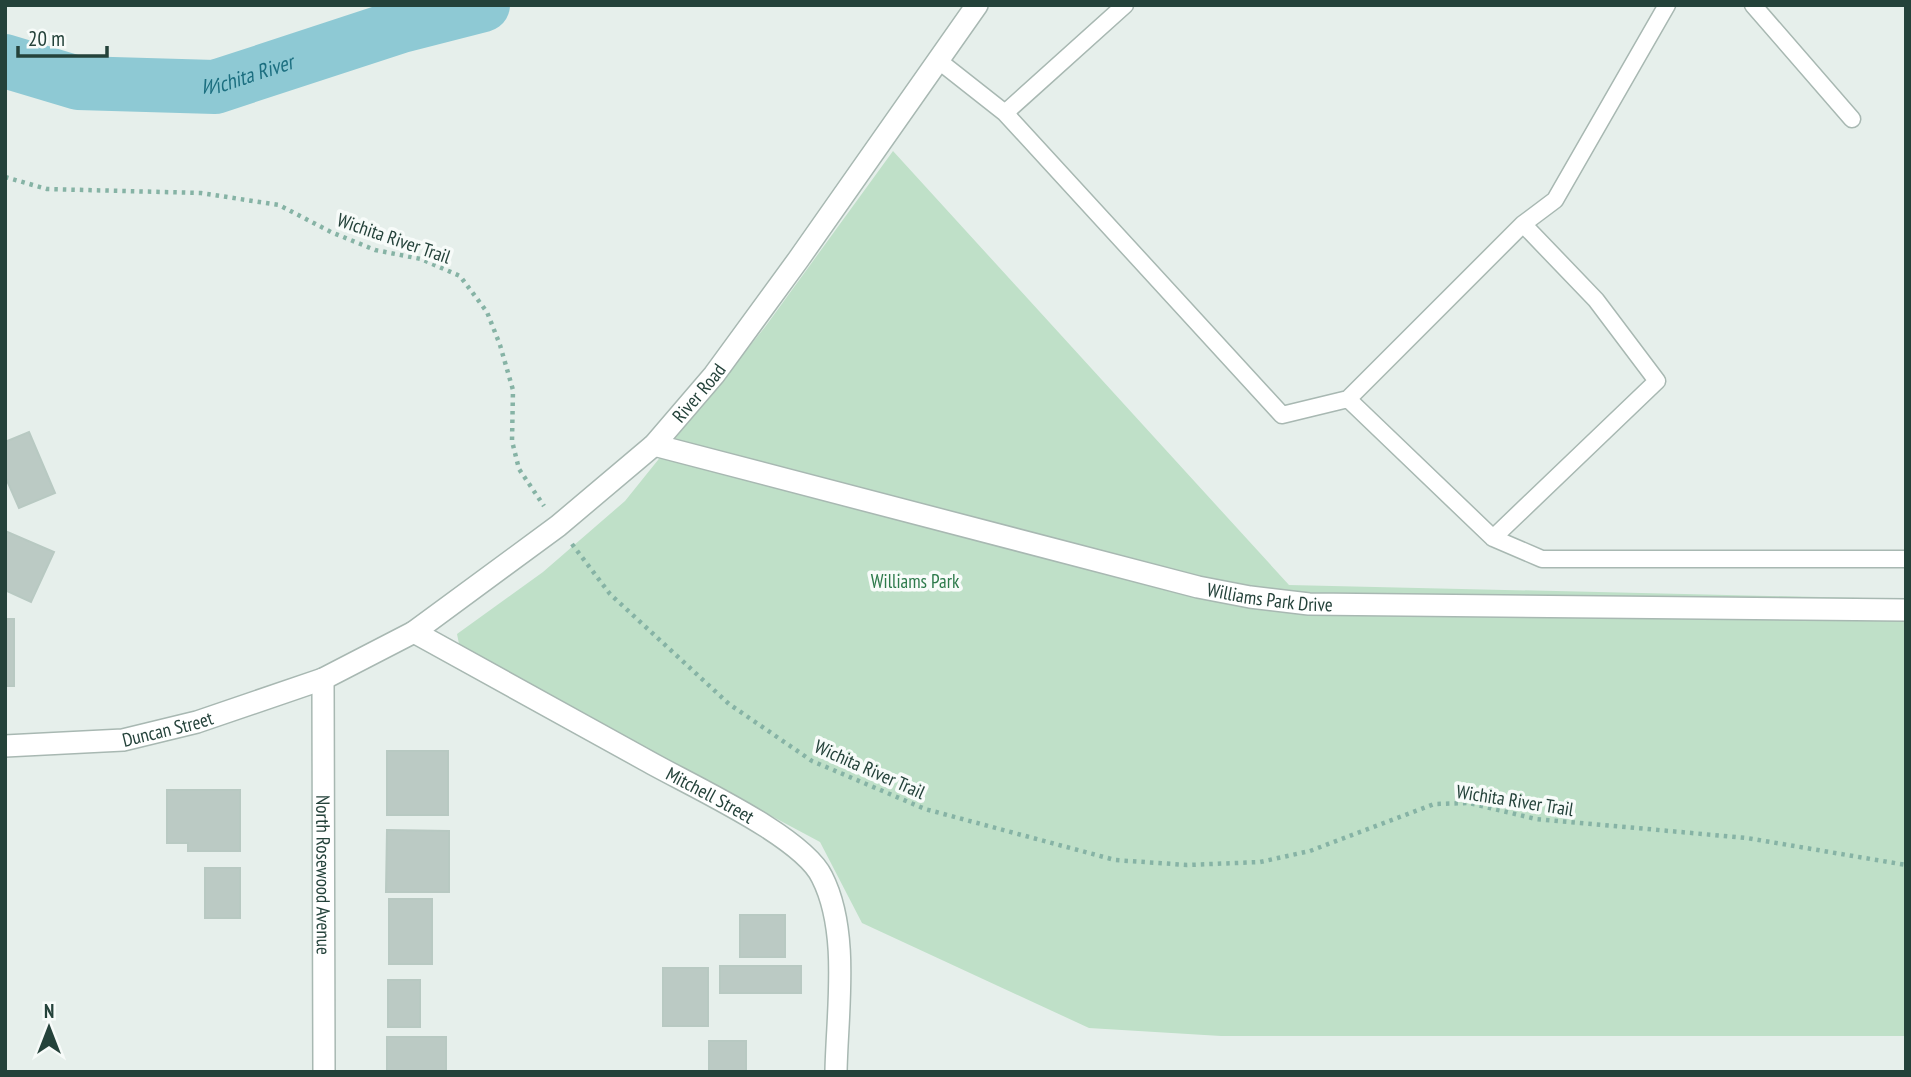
<svg xmlns="http://www.w3.org/2000/svg" width="1911" height="1077" viewBox="0 0 1911 1077" font-family="'PT Sans Narrow',sans-serif">
<style>
.green{fill:#bfe0c8}
.lines{fill:none;stroke-linecap:round;stroke-linejoin:round}
.river{stroke:#8ec9d4;stroke-width:54}
.building{fill:#bbcac4;stroke:#b8c9c2;stroke-width:2}
.service-casing{stroke:#a8b8b2;stroke-width:19}
.minor-casing{stroke:#a8b8b2;stroke-width:24}
.tertiary-casing{stroke:#a8b8b2;stroke-width:24}
.path{stroke:#86b3a5;stroke-width:4.5;stroke-dasharray:3.5 5;stroke-linecap:butt}
.service{stroke:#fff;stroke-width:16}
.minor{stroke:#fff;stroke-width:21}
.tertiary{stroke:#fff;stroke-width:21}
.labels{text-anchor:middle;stroke-width:7;stroke-linejoin:round;paint-order:stroke}
.street-label{font-size:19px;fill:#24423a;stroke:#f7fbf9}
.park-label{font-size:19px;fill:#2d7a4b;stroke:#f7fbf9}
.water-label{font-size:21px;font-style:italic;fill:#1c6f80;stroke:#f7fbf9}
</style>
<rect width="100%" height="100%" fill="#e6efeb"/>
<path class="green" d="M 893,151 L 1289,585 L 1906,599 L 1906,1036 L 1221,1036 L 1089,1028 L 862,923 L 820,842 L 460,649 L 457,634 L 543,572 L 625,501 L 765,327 Z"/>
<g class="lines">
<path class="river" id="s1" d="M 5,61 L 78,83 L 215,87 L 401,26 L 483,5"/>
</g>
<path class="building" d="M 29,432 L 55,493 L 19,508 L 5,476 L 5,442 Z
M 5,531 L 54,552 L 31,602 L 5,590 Z
M 5,619 L 14,619 L 14,686 L 5,686 Z
M 387,751 L 448,751 L 448,815 L 387,815 Z
M 167,790 L 240,790 L 240,851 L 188,851 L 188,843 L 167,843 Z
M 387,830 L 449,831 L 449,892 L 386,892 Z
M 205,868 L 240,868 L 240,918 L 205,918 Z
M 389,899 L 432,899 L 432,964 L 389,964 Z
M 740,915 L 785,915 L 785,957 L 740,957 Z
M 720,966 L 801,966 L 801,993 L 720,993 Z
M 663,968 L 708,968 L 708,1026 L 663,1026 Z
M 388,980 L 420,980 L 420,1027 L 388,1027 Z
M 387,1037 L 446,1037 L 446,1072 L 387,1072 Z
M 709,1041 L 746,1041 L 746,1072 L 709,1072 Z"/>
<g class="lines">
<defs>
<path id="service" d="M 1753,5 L 1852,119
M 939,61 L 1005,113 L 1282,415 L 1348,399 L 1493,538 L 1657,381 L 1596,300 L 1523,224 L 1555,200 L 1667,5
M 1005,113 L 1125,5
M 1348,399 L 1523,224
M 1493,538 L 1542,559 L 1906,559"/>
<g id="minor">
<path id="s2" d="M 654,445 L 1198,587 L 1250,597 L 1309,604 L 1906,610"/>
<path id="s3" d="M 414,632 C 490,674 566,716 642,758 C 685,783 802,835 822,877 C 850,932 837,1012 836,1072"/>
</g>
<g id="tertiary">
<path id="s4" d="M 323,679 L 324,1072"/>
<path id="s5" d="M 5,746 L 123,740 L 197,722 L 323,679 L 414,632 L 558,526 L 654,445 L 714,375 L 798,260 L 977,5"/>
</g>
</defs>
<use href="#service" class="service-casing"/>
<use href="#minor" class="minor-casing"/>
<use href="#tertiary" class="tertiary-casing"/>
<path class="path" d="M 5,177 L 47,189 L 201,193 L 279,205 L 331,232 L 375,250 L 421,259 L 460,276 L 487,312 L 500,345 L 513,390 L 512,441 L 519,469 L 544,506
M 572,544 L 610,594 L 729,704 L 812,761 L 925,809 L 1115,860 L 1187,865 L 1260,862 L 1310,851 L 1434,804 L 1469,803 L 1536,819 L 1747,838 L 1906,865"/>
<use href="#service" class="service"/>
<use href="#minor" class="minor"/>
<use href="#tertiary" class="tertiary"/>
</g>
<g class="labels">
<g class="street-label">
<text transform="translate(394 238) rotate(19)" y="7">Wichita River Trail</text>
<text dy="7" stroke="none"><textPath href="#s5" startOffset="803">River Road</textPath></text>
<text dy="7" stroke="none"><textPath href="#s2" startOffset="635">Williams Park Drive</textPath></text>
<text dy="7" stroke="none"><textPath href="#s5" startOffset="164">Duncan Street</textPath></text>
<text transform="translate(870 769) rotate(24)" y="7">Wichita River Trail</text>
<text dy="7" stroke="none"><textPath href="#s3" startOffset="338">Mitchell Street</textPath></text>
<text transform="translate(1515 800) rotate(9)" y="7">Wichita River Trail</text>
<text dy="7" stroke="none"><textPath href="#s4" startOffset="196">North Rosewood Avenue</textPath></text>
</g>
<g class="park-label">
<text x="915" y="588">Williams Park</text>
</g>
<g class="water-label">
<text dy="7" stroke="none"><textPath href="#s1" startOffset="247">Wichita River</textPath></text>
</g>
</g>
<rect width="1911" height="1077" fill="none" stroke="#24423a" stroke-width="14"/>
<g transform="translate(49 1028)" stroke="#f7fbf9" stroke-width="5" paint-order="stroke">
<path d="M0-5L12 26L0 18L-12 26Z" fill="#24423a"/>
<text y="-10" font-size="19" font-weight="bold" text-anchor="middle" fill="#24423a">N</text>
</g>
<path d="M18 46v10h89v-10" fill="none" stroke="#24423a" stroke-width="3.5"/>
<text x="28" y="46" font-size="21" fill="#24423a" stroke="#f7fbf9" stroke-width="5" paint-order="stroke">20 m</text>
</svg>
